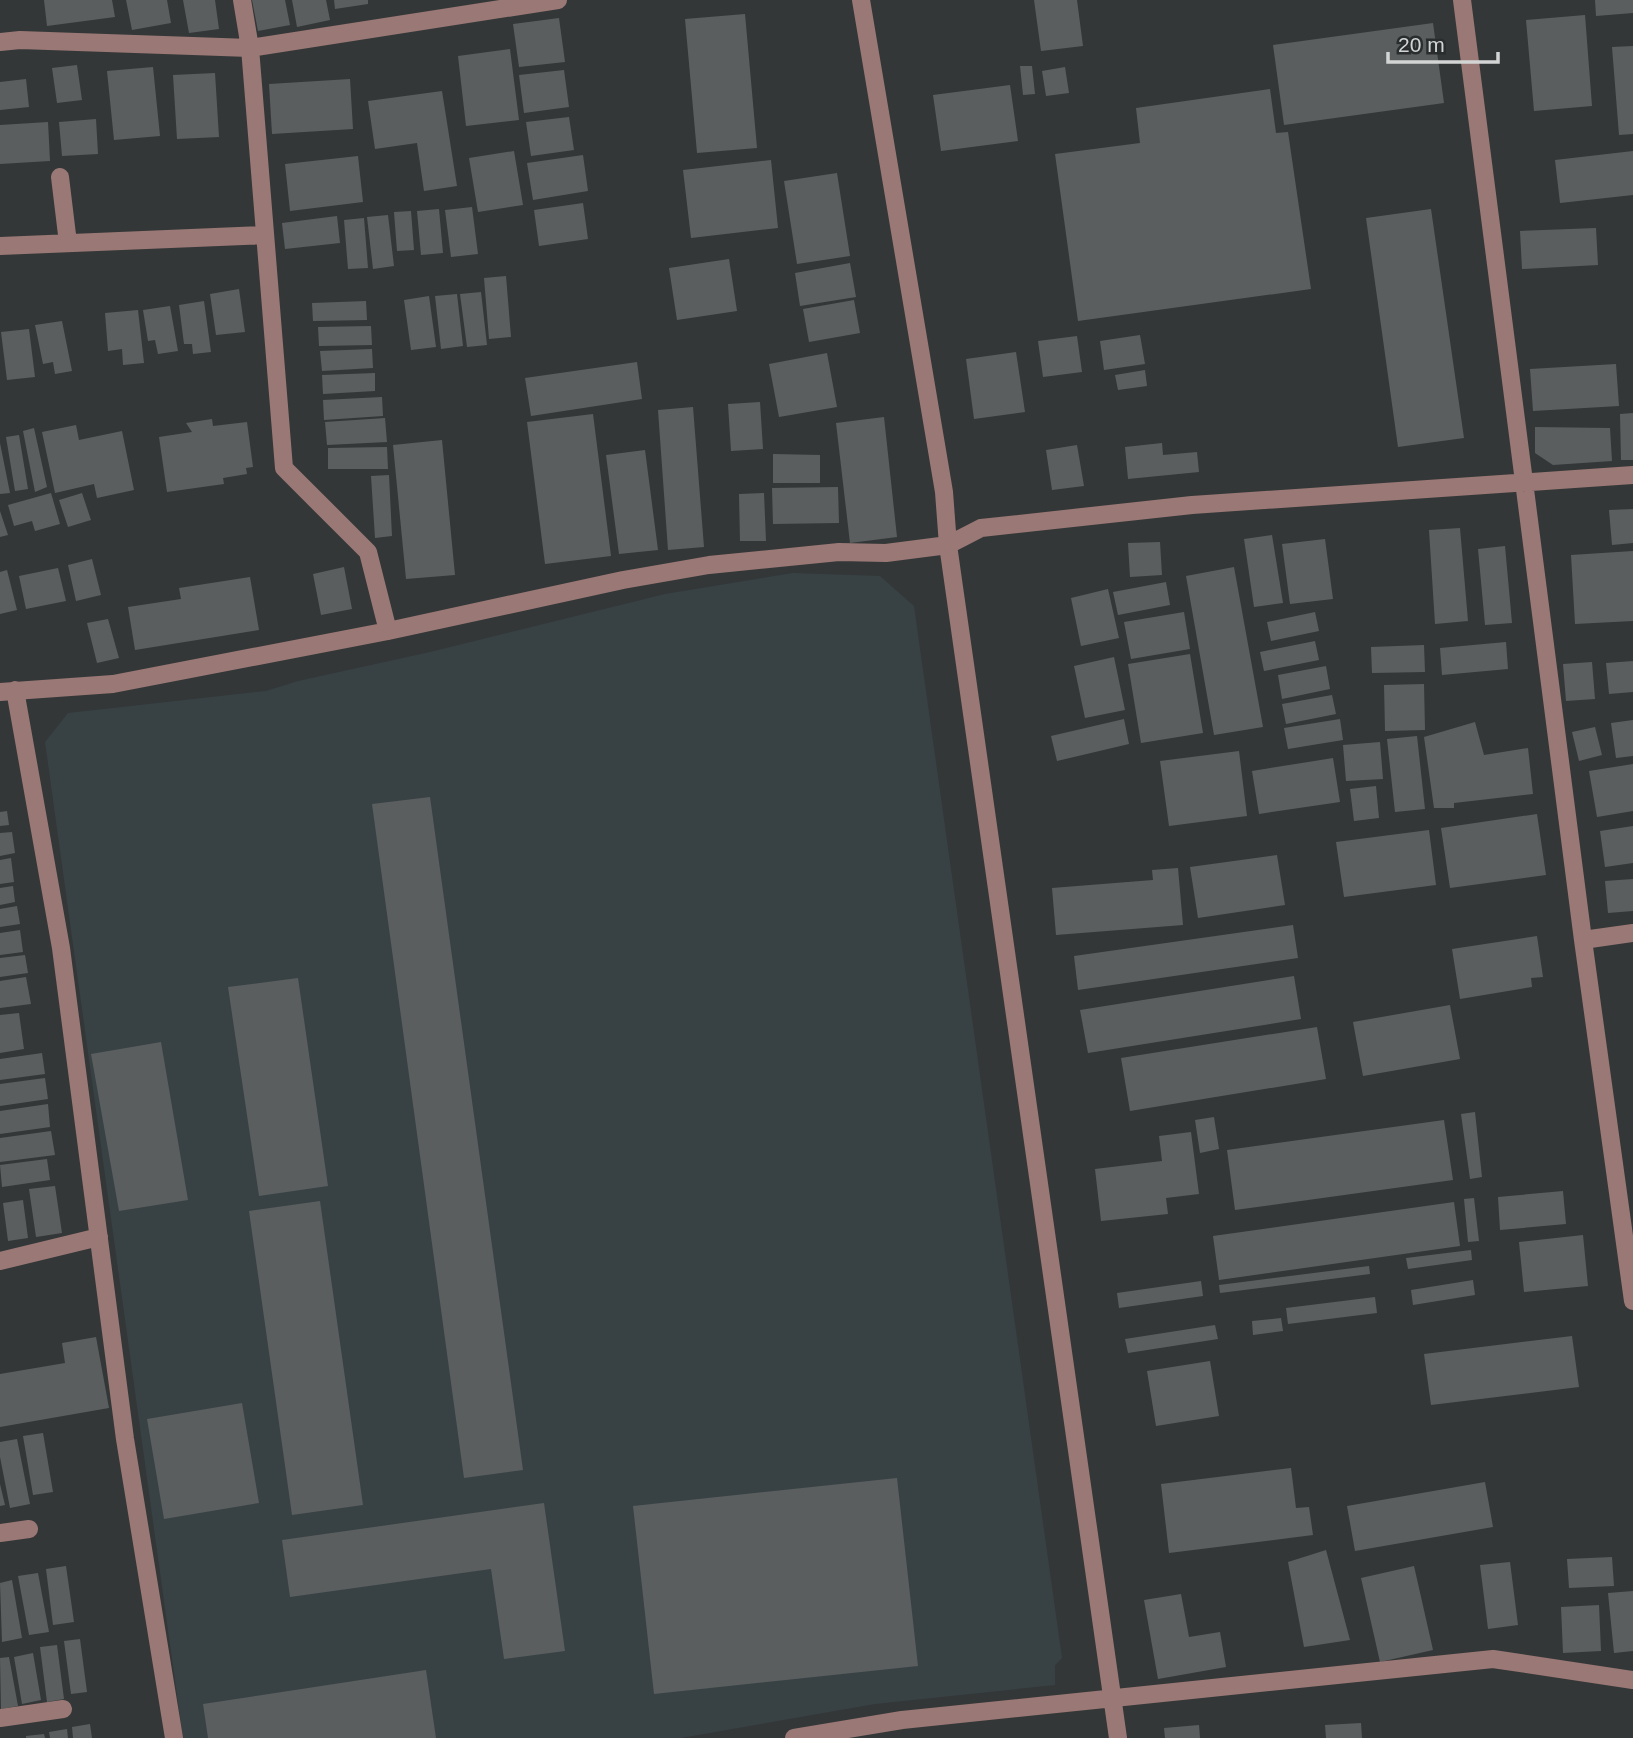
<svg xmlns="http://www.w3.org/2000/svg" width="1633" height="1738" viewBox="0 0 1633 1738" font-family="Arial,sans-serif">
<style>
.built{fill:#384244}
.building{fill:#5b5e5f}
.lines{fill:none;stroke-linecap:round;stroke-linejoin:round}
.minor{stroke:#9a7875;stroke-width:18}
</style>
<rect width="100%" height="100%" fill="#343738"/>
<path class="built" d="M 793,573 L 880,576 L 914,606 L 1062,1658 L 1055,1665 L 1055,1685 L 875,1704 L 681,1738 L 183,1738 L 45,742 L 68,713 L 266,691 L 298,681 L 430,652 L 665,594 Z"/>
<path class="building" d="M 44,0 L 112,0 L 115,17 L 47,26 Z
M 126,0 L 167,0 L 171,23 L 132,30 Z
M 183,0 L 215,0 L 219,29 L 189,33 Z
M 252,0 L 285,0 L 290,25 L 258,31 Z
M 292,0 L 326,0 L 330,20 L 297,27 Z
M 334,0 L 368,0 L 368,4 L 335,9 Z
M 1034,0 L 1077,0 L 1083,46 L 1041,51 Z
M 1595,0 L 1633,0 L 1633,13 L 1596,16 Z
M 745,14 L 757,148 L 697,153 L 685,19 Z
M 1585,15 L 1592,106 L 1534,111 L 1526,20 Z
M 559,18 L 565,62 L 519,67 L 513,24 Z
M 1433,23 L 1444,103 L 1284,125 L 1273,45 Z
M 1633,46 L 1633,134 L 1619,135 L 1612,47 Z
M 510,49 L 519,120 L 466,126 L 458,56 Z
M 77,65 L 82,100 L 57,103 L 52,68 Z
M 1020,66 L 1032,66 L 1035,94 L 1023,95 Z
M 153,67 L 160,136 L 114,140 L 107,71 Z
M 1065,67 L 1069,93 L 1046,96 L 1042,71 Z
M 564,70 L 569,107 L 524,113 L 519,75 Z
M 215,73 L 219,137 L 177,139 L 173,75 Z
M 26,79 L 29,107 L 0,110 L 0,82 Z
M 350,79 L 353,129 L 272,134 L 269,84 Z
M 1010,85 L 1018,141 L 941,151 L 933,95 Z
M 1270,89 L 1276,133 L 1288,132 L 1311,289 L 1078,321 L 1055,154 L 1140,143 L 1136,108 Z
M 442,91 L 457,186 L 424,191 L 417,143 L 375,149 L 368,101 Z
M 569,117 L 574,150 L 531,156 L 526,122 Z
M 96,119 L 98,154 L 62,156 L 59,122 Z
M 48,122 L 50,161 L 0,164 L 0,125 Z
M 514,151 L 523,205 L 478,212 L 469,158 Z
M 1633,151 L 1633,195 L 1560,203 L 1555,160 Z
M 583,155 L 588,191 L 533,200 L 527,163 Z
M 358,156 L 363,202 L 290,211 L 285,164 Z
M 771,160 L 778,228 L 691,238 L 683,170 Z
M 837,173 L 850,256 L 797,264 L 784,181 Z
M 583,203 L 588,239 L 539,246 L 534,210 Z
M 472,207 L 478,254 L 451,257 L 445,210 Z
M 439,209 L 443,253 L 421,255 L 417,211 Z
M 1431,209 L 1464,438 L 1398,447 L 1366,218 Z
M 411,211 L 414,250 L 397,251 L 394,212 Z
M 388,215 L 394,266 L 373,269 L 367,217 Z
M 337,216 L 340,243 L 285,249 L 282,223 Z
M 364,218 L 368,268 L 348,269 L 344,220 Z
M 1596,228 L 1598,265 L 1522,269 L 1520,231 Z
M 729,259 L 737,311 L 677,320 L 669,268 Z
M 850,263 L 856,297 L 800,306 L 795,273 Z
M 506,276 L 511,337 L 489,339 L 484,278 Z
M 239,289 L 245,332 L 216,335 L 210,294 Z
M 481,292 L 487,345 L 467,347 L 460,294 Z
M 457,294 L 463,346 L 441,349 L 435,296 Z
M 429,296 L 436,347 L 411,350 L 404,300 Z
M 854,300 L 860,333 L 809,342 L 803,309 Z
M 204,301 L 211,352 L 193,354 L 192,344 L 184,344 L 179,305 Z
M 366,301 L 367,320 L 313,321 L 312,303 Z
M 170,306 L 178,351 L 158,354 L 155,340 L 148,341 L 143,310 Z
M 138,310 L 144,363 L 123,365 L 122,349 L 108,351 L 105,313 Z
M 62,321 L 72,371 L 55,374 L 53,362 L 43,364 L 35,325 Z
M 371,326 L 372,345 L 319,346 L 318,327 Z
M 29,329 L 35,377 L 7,380 L 1,332 Z
M 1140,335 L 1145,364 L 1104,370 L 1100,341 Z
M 1077,336 L 1082,372 L 1043,377 L 1038,341 Z
M 372,349 L 373,368 L 322,371 L 320,351 Z
M 1016,352 L 1025,412 L 974,419 L 966,359 Z
M 827,353 L 837,407 L 779,417 L 769,364 Z
M 637,362 L 642,399 L 531,416 L 525,378 Z
M 1616,364 L 1619,406 L 1533,411 L 1530,369 Z
M 1145,370 L 1147,386 L 1118,390 L 1115,375 Z
M 375,373 L 375,391 L 323,394 L 322,375 Z
M 382,397 L 383,416 L 324,420 L 323,400 Z
M 760,402 L 763,449 L 731,451 L 728,404 Z
M 693,407 L 704,547 L 668,550 L 658,410 Z
M 1633,413 L 1633,460 L 1621,460 L 1620,414 Z
M 593,414 L 611,556 L 545,564 L 527,422 Z
M 884,417 L 897,537 L 850,543 L 836,423 Z
M 385,418 L 387,442 L 327,445 L 325,422 Z
M 212,419 L 213,426 L 247,422 L 253,467 L 246,468 L 247,474 L 223,478 L 224,484 L 167,492 L 159,437 L 192,432 L 186,423 Z
M 76,425 L 79,440 L 122,431 L 134,490 L 97,498 L 94,484 L 55,493 L 42,432 Z
M 1535,427 L 1610,428 L 1612,461 L 1553,465 L 1535,453 Z
M 34,428 L 47,487 L 35,492 L 23,431 Z
M 19,435 L 28,489 L 15,491 L 6,437 Z
M 442,440 L 455,575 L 406,579 L 393,445 Z
M 0,443 L 10,493 L 0,494 Z
M 1162,443 L 1163,455 L 1197,452 L 1199,472 L 1128,479 L 1125,447 Z
M 1077,445 L 1084,486 L 1052,490 L 1046,450 Z
M 387,447 L 388,469 L 328,469 L 328,448 Z
M 645,450 L 658,550 L 619,554 L 606,455 Z
M 773,454 L 820,455 L 820,483 L 773,483 Z
M 389,475 L 392,536 L 375,538 L 371,476 Z
M 838,487 L 839,523 L 773,524 L 772,488 Z
M 51,493 L 60,524 L 35,531 L 32,521 L 14,526 L 8,505 Z
M 82,493 L 91,520 L 68,527 L 59,500 Z
M 764,493 L 766,541 L 740,541 L 739,494 Z
M 1633,509 L 1633,543 L 1612,545 L 1609,510 Z
M 0,511 L 8,535 L 0,537 Z
M 1460,528 L 1468,621 L 1435,624 L 1429,530 Z
M 1272,535 L 1283,603 L 1254,607 L 1244,539 Z
M 1325,539 L 1333,599 L 1290,604 L 1282,544 Z
M 1160,542 L 1162,575 L 1130,577 L 1128,543 Z
M 1505,546 L 1512,623 L 1485,625 L 1478,549 Z
M 1633,551 L 1633,621 L 1575,624 L 1571,555 Z
M 92,559 L 101,595 L 76,601 L 68,565 Z
M 344,567 L 352,609 L 321,615 L 313,574 Z
M 1234,567 L 1263,727 L 1214,735 L 1186,576 Z
M 58,568 L 66,601 L 26,609 L 19,576 Z
M 7,570 L 17,610 L 0,614 L 0,572 Z
M 250,577 L 259,630 L 135,650 L 128,607 L 181,599 L 179,588 Z
M 1166,582 L 1170,605 L 1118,615 L 1113,592 Z
M 1108,589 L 1119,638 L 1081,646 L 1071,598 Z
M 1184,612 L 1190,649 L 1131,659 L 1124,622 Z
M 1315,612 L 1319,631 L 1271,641 L 1267,622 Z
M 108,619 L 119,658 L 97,663 L 87,623 Z
M 1315,641 L 1319,660 L 1264,671 L 1260,652 Z
M 1506,642 L 1508,669 L 1442,675 L 1440,648 Z
M 1424,645 L 1425,672 L 1372,673 L 1371,647 Z
M 1190,654 L 1203,733 L 1141,743 L 1128,664 Z
M 1114,657 L 1125,710 L 1085,718 L 1074,666 Z
M 1633,661 L 1633,692 L 1609,694 L 1606,663 Z
M 1592,662 L 1595,699 L 1566,701 L 1563,664 Z
M 1326,666 L 1330,689 L 1282,699 L 1278,675 Z
M 1424,684 L 1425,730 L 1385,731 L 1384,685 Z
M 1332,695 L 1336,714 L 1286,724 L 1282,704 Z
M 1124,719 L 1129,744 L 1057,761 L 1051,736 Z
M 1340,719 L 1343,740 L 1288,749 L 1284,728 Z
M 1633,720 L 1633,756 L 1616,758 L 1611,723 Z
M 1475,722 L 1484,755 L 1528,748 L 1533,794 L 1454,803 L 1454,808 L 1434,808 L 1424,737 Z
M 1595,727 L 1602,755 L 1579,761 L 1572,732 Z
M 1417,736 L 1425,809 L 1395,812 L 1387,739 Z
M 1380,742 L 1383,779 L 1346,781 L 1343,745 Z
M 1239,751 L 1247,816 L 1169,826 L 1160,761 Z
M 1333,758 L 1340,802 L 1259,814 L 1252,771 Z
M 1633,764 L 1633,811 L 1597,817 L 1589,771 Z
M 1376,786 L 1379,818 L 1354,821 L 1350,789 Z
M 430,797 L 523,1470 L 464,1478 L 372,804 Z
M 7,811 L 9,825 L 0,826 L 0,812 Z
M 1537,814 L 1546,875 L 1450,888 L 1441,828 Z
M 1633,826 L 1633,863 L 1605,867 L 1600,831 Z
M 1429,830 L 1436,885 L 1344,897 L 1336,842 Z
M 12,832 L 15,853 L 0,856 L 0,833 Z
M 1277,855 L 1285,905 L 1198,918 L 1190,867 Z
M 11,858 L 14,882 L 0,884 L 0,860 Z
M 1178,868 L 1183,925 L 1056,935 L 1052,888 L 1153,880 L 1152,870 Z
M 1633,879 L 1633,911 L 1608,913 L 1605,881 Z
M 13,886 L 15,902 L 0,905 L 0,888 Z
M 17,906 L 20,924 L 0,927 L 0,909 Z
M 1293,925 L 1298,958 L 1078,990 L 1074,956 Z
M 20,930 L 23,952 L 0,955 L 0,933 Z
M 1537,936 L 1543,977 L 1531,978 L 1532,987 L 1460,999 L 1452,949 Z
M 25,955 L 28,973 L 0,977 L 0,958 Z
M 1294,976 L 1301,1019 L 1088,1053 L 1080,1010 Z
M 26,977 L 31,1004 L 0,1008 L 0,981 Z
M 298,978 L 328,1186 L 259,1196 L 228,987 Z
M 1450,1005 L 1460,1059 L 1363,1076 L 1353,1022 Z
M 19,1013 L 24,1049 L 0,1053 L 0,1015 Z
M 1317,1027 L 1326,1079 L 1130,1111 L 1121,1058 Z
M 161,1042 L 188,1200 L 119,1211 L 91,1054 Z
M 42,1053 L 45,1074 L 0,1080 L 0,1059 Z
M 45,1078 L 48,1099 L 0,1106 L 0,1084 Z
M 48,1104 L 50,1127 L 0,1134 L 0,1111 Z
M 1475,1112 L 1482,1177 L 1470,1179 L 1461,1114 Z
M 1214,1117 L 1219,1149 L 1200,1153 L 1195,1120 Z
M 1444,1120 L 1453,1180 L 1235,1210 L 1227,1150 Z
M 51,1131 L 55,1155 L 0,1162 L 0,1138 Z
M 1191,1132 L 1199,1194 L 1166,1198 L 1168,1214 L 1101,1221 L 1095,1169 L 1162,1161 L 1159,1136 Z
M 47,1159 L 50,1180 L 2,1187 L 0,1165 Z
M 55,1186 L 62,1233 L 36,1237 L 29,1189 Z
M 1563,1191 L 1566,1224 L 1500,1230 L 1498,1197 Z
M 1474,1198 L 1479,1241 L 1468,1242 L 1464,1199 Z
M 23,1200 L 28,1238 L 8,1241 L 3,1203 Z
M 320,1201 L 363,1505 L 292,1515 L 249,1211 Z
M 1454,1202 L 1460,1246 L 1219,1280 L 1213,1236 Z
M 1583,1235 L 1588,1286 L 1524,1292 L 1519,1242 Z
M 1471,1250 L 1472,1260 L 1408,1269 L 1406,1258 Z
M 1369,1266 L 1370,1274 L 1220,1293 L 1219,1285 Z
M 1473,1280 L 1475,1295 L 1413,1305 L 1411,1290 Z
M 1201,1281 L 1203,1296 L 1119,1308 L 1117,1293 Z
M 1375,1297 L 1377,1313 L 1288,1324 L 1286,1308 Z
M 1281,1318 L 1283,1331 L 1253,1335 L 1252,1321 Z
M 1215,1325 L 1218,1339 L 1128,1353 L 1125,1339 Z
M 1572,1336 L 1579,1387 L 1431,1405 L 1424,1354 Z
M 96,1337 L 109,1408 L 0,1427 L 0,1374 L 65,1363 L 62,1343 Z
M 1210,1361 L 1219,1416 L 1156,1426 L 1147,1371 Z
M 242,1403 L 259,1503 L 164,1519 L 147,1419 Z
M 43,1433 L 53,1492 L 33,1495 L 23,1436 Z
M 17,1439 L 30,1504 L 10,1508 L 0,1457 L 0,1442 Z
M 1291,1468 L 1296,1508 L 1309,1507 L 1313,1535 L 1169,1553 L 1161,1484 Z
M 897,1478 L 918,1666 L 654,1694 L 633,1506 Z
M 1485,1482 L 1493,1527 L 1355,1551 L 1347,1506 Z
M 0,1484 L 5,1505 L 0,1506 Z
M 544,1503 L 565,1651 L 504,1659 L 491,1569 L 290,1597 L 282,1540 Z
M 1326,1550 L 1350,1640 L 1304,1647 L 1288,1562 Z
M 1612,1557 L 1614,1586 L 1569,1588 L 1567,1559 Z
M 1510,1562 L 1518,1625 L 1488,1629 L 1480,1565 Z
M 66,1566 L 74,1622 L 53,1625 L 46,1569 Z
M 1414,1566 L 1433,1650 L 1380,1662 L 1361,1578 Z
M 38,1573 L 49,1632 L 29,1635 L 18,1576 Z
M 12,1580 L 22,1638 L 2,1642 L 0,1583 Z
M 1633,1591 L 1633,1651 L 1614,1653 L 1608,1593 Z
M 1181,1594 L 1189,1637 L 1220,1632 L 1226,1667 L 1158,1679 L 1144,1600 Z
M 1599,1605 L 1601,1651 L 1563,1653 L 1561,1607 Z
M 80,1639 L 87,1692 L 71,1694 L 64,1641 Z
M 57,1645 L 64,1699 L 47,1702 L 40,1647 Z
M 33,1653 L 41,1700 L 22,1704 L 14,1657 Z
M 9,1657 L 18,1706 L 1,1709 L 0,1658 Z
M 426,1670 L 436,1738 L 208,1738 L 203,1704 Z
M 1361,1723 L 1362,1738 L 1326,1738 L 1325,1725 Z
M 90,1724 L 92,1738 L 73,1738 L 72,1727 Z
M 1199,1725 L 1200,1738 L 1165,1738 L 1164,1728 Z
M 67,1729 L 68,1738 L 50,1738 L 49,1732 Z
M 44,1734 L 45,1738 L 26,1738 L 26,1736 Z"/>
<g class="lines">
<path class="minor" d="M 242,0 L 250,48 L 284,468 L 368,552 L 388,631
M 861,0 L 944,492 L 948,545 L 1118,1738
M 1462,0 L 1583,940 L 1633,1301
M 0,42 L 20,40 L 250,48 L 558,0
M 60,177 L 68,243
M 0,246 L 265,235
M 15,690 L 61,948 L 125,1439 L 174,1738
M 0,692 L 113,684 L 388,631 L 623,580 L 709,565 L 839,552 L 886,553 L 948,545 L 981,528 L 1192,505 L 1633,475
M 1583,940 L 1633,933
M 0,1261 L 99,1237
M 0,1533 L 29,1529
M 0,1718 L 63,1709
M 794,1738 L 902,1720 L 1493,1659 L 1633,1680"/>
</g>
<path d="M1388 52v10h110v-10" fill="none" stroke="#d3d5d5" stroke-width="3.5"/>
<text x="1398" y="52" font-size="21" fill="#d3d5d5" stroke="#2a2d2e" stroke-width="5" paint-order="stroke">20 m</text>
</svg>
